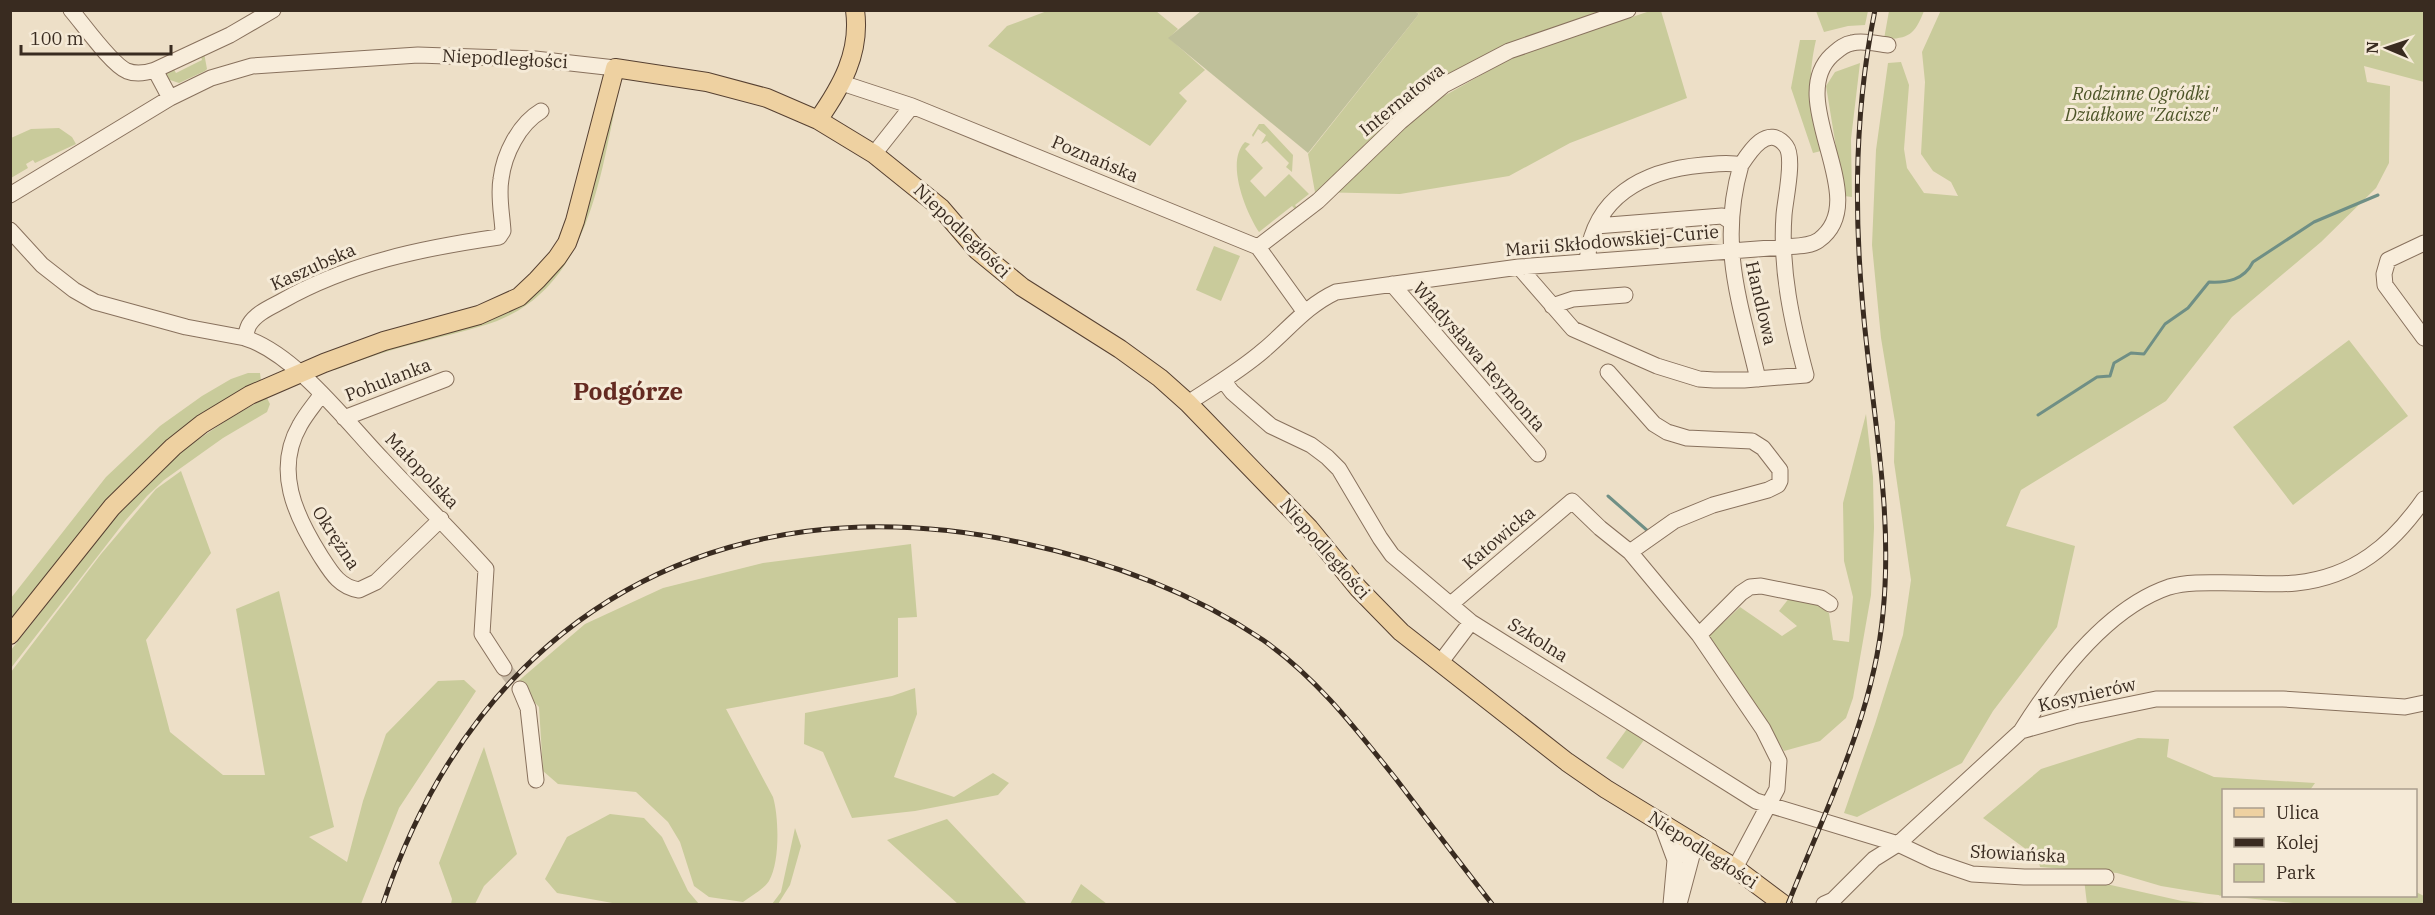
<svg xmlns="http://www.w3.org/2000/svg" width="2435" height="915" viewBox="0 0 2435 915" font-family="'IBM Plex Serif',serif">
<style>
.green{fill:#c9cb9b}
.cemetery{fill:#bfc09a}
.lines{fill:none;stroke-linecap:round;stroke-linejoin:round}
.stream{stroke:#6f8f85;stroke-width:3}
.minor-tunnel{stroke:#c9bba6;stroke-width:15;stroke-dasharray:15 8;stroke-linecap:butt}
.minor-casing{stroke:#88715d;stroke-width:17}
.major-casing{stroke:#564031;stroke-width:20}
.minor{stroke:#f8eddb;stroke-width:15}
.major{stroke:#eed1a1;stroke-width:18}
.rail-casing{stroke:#392b20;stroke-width:5}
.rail{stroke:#f5ead7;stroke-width:3;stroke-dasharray:9;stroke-linecap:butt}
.labels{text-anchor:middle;stroke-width:6;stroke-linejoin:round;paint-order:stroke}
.street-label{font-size:18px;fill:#392b20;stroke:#f5ead7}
.park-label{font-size:18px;font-style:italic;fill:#4d5528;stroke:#f5ead7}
.district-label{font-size:24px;font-weight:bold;fill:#642a21;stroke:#f5ead7}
</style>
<rect width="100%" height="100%" fill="#eddfc7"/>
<path class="green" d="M 1941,10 L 2424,11 L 2424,82 L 2364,66 L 2367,82 L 2390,86 L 2389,163 L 2376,188 L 2321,242 L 2232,317 L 2166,401 L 2021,490 L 2006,526 L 2075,546 L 2057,627 L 1993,711 L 1962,763 L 1857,817 L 1844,813 L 1875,724 L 1903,635 L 1911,580 L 1894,462 L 1895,422 L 1881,338 L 1872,245 L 1876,150 L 1888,63 L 1901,62 L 1909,85 L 1904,149 L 1907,168 L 1924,193 L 1958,196 L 1951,182 L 1933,171 L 1921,154 L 1925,82 L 1922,52 Z
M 1047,11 L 1156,11 L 1178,29 L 1169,38 L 1205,70 L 1179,93 L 1187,101 L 1150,146 L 988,46 L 1007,26 Z
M 1415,11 L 1604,11 L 1513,42 L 1427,85 L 1444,96 L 1513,57 L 1650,11 L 1661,11 L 1687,98 L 1570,143 L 1509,176 L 1400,194 L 1315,192 L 1308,154 L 1419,14 Z
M 1816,11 L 1816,10 L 1868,11 L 1865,25 L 1848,26 L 1824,32 Z
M 1889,11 L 1924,11 C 1915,34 1909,39 1884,39 Z
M 1800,40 L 1816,40 C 1806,83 1812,109 1821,151 L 1813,153 L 1791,88 Z
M 204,53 L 207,69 L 205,71 L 179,83 L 167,79 L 167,72 L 172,66 L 176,73 L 202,60 L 200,54 Z
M 1860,63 L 1851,139 L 1852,197 L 1844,196 L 1826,86 L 1835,72 Z
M 615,93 L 618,94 C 600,178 588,285 497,321 C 472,330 447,335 422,342 C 392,349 363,359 335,370 L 331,370 L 543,284 Z
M 1259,124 L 1264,124 L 1293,155 L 1292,172 L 1286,167 L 1289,163 L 1267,141 L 1261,144 L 1266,135 L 1258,129 L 1253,137 L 1252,135 Z
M 59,128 L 72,137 L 76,144 L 35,163 L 33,160 L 26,164 L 28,168 L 11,178 L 11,138 L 31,129 Z
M 1245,142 L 1250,144 L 1245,149 L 1263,168 L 1250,181 L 1265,197 L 1289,174 L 1309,194 L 1295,205 L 1298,209 L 1297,211 L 1292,206 L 1259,232 C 1246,212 1225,162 1245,142 Z
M 1214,246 L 1240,256 L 1221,301 L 1196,290 Z
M 2349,340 L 2408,416 L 2293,505 L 2233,427 Z
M 248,373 L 260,373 L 261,381 L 208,415 L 11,628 L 11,598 L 106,477 L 160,426 L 202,396 L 231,379 Z
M 263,397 L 265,399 L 267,398 L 270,404 L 267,412 L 223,438 L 164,480 L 147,496 L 125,521 L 11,668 L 11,650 L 111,523 L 142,487 L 184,449 L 230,418 L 258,402 Z
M 1866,414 L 1873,477 L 1874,528 L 1871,595 L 1853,698 L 1846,718 L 1820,741 L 1784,751 L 1759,709 L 1706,638 L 1719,620 L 1723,623 L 1740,607 L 1782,636 L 1797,626 L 1779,611 L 1790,597 L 1816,601 L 1817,605 L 1829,613 L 1833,640 L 1849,642 L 1853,597 L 1844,561 L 1843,503 Z
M 181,471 L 211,553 L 146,640 L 170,732 L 223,775 L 265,775 L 236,609 L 279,591 L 334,827 L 309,837 L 347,862 L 363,801 L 386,734 L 438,681 L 464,680 L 476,691 L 399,808 L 361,904 L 11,904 L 11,672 L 101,554 L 156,489 Z
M 911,544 L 917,617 L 898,618 L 898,677 L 726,709 L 773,797 C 779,817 780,863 769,881 C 763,890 751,896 743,902 L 709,897 L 694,886 L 680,842 L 668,822 L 636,792 L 558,784 L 543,771 L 539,707 L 516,683 L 585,624 L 663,588 L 763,563 Z
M 915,688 L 917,714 L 894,777 L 954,797 L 993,773 L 1009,783 L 998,795 L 915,811 L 852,818 L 823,752 L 804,744 L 805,713 L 892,696 Z
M 1627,729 L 1644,740 L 1623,769 L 1606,758 Z
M 2138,738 L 2169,739 L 2167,757 L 2214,777 L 2315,783 L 2310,790 L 2224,790 L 2224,896 L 2416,896 L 2416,892 L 2424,896 L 2424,904 L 2303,904 L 2209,894 L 2161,886 L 2117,873 L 2040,867 L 2038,858 L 1983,818 L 2041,769 Z
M 484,747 L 517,854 L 484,886 L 475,904 L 451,904 L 452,899 L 439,863 Z
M 610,814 L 644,818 L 662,837 L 688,891 L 699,904 L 618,904 L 557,893 L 545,879 L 567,837 Z
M 947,819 L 1027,904 L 958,904 L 887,840 Z
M 795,828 L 801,846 L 790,885 L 778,904 L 772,904 L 781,892 Z
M 2084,879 L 2182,901 L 2216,904 L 2087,904 Z
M 1081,884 L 1107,904 L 1070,904 Z"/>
<path class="cemetery" d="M 1415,11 L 1419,14 L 1308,153 L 1168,38 L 1201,11 Z"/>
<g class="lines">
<path class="stream" d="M 2038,415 L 2097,377 L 2110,376 L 2114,363 L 2131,353 L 2144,354 L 2165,324 L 2188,308 L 2209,282 C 2227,283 2244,280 2253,262 L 2314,222 L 2378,195
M 1608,496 L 1649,532"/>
<path class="minor-tunnel" d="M 504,668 L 520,689"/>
<defs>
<path id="minor" d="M 71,10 C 84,25 111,64 127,71 C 137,75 146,73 155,70 L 170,98
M 155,70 L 230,35 L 273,10
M 842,83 L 912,106 L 1258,247 L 1304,311
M 874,154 L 912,106
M 1741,165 C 1718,245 1740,302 1758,379
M 10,195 L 170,98 L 211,78 L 252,66 L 418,55 L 535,59 L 615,68
M 1596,226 L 1722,216 L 1731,222
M 10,230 L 42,265 L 74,290 L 95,302 L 186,327 L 245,338 C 246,334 247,329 249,325 C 256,313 271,307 282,301 C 349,263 423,248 499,237 L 503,231 C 502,214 498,196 501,179 C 504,154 519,124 541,111
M 2424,243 L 2388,260 L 2384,274 L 2385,285 L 2424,338
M 1258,247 L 1318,201 L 1400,122 L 1444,85 L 1509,51 L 1628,10
M 1519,267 L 1573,329 L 1657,366 L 1699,379 L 1714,380 L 1744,380 L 1806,375 C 1792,323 1780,269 1784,215 C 1785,200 1795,158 1786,146 C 1768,123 1750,151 1741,165 C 1729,162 1716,164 1703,165 C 1644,170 1592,197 1587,262
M 1392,284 L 1538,454
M 1552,306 L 1573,299 L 1625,295
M 245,338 C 294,353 346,421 382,459 C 416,496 452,531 486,569 L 482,634 L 504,668
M 1608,372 L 1654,424 L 1667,432 L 1687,438 L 1752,441 L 1763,448 L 1780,470 L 1780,481 L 1778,485 L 1768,490 L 1713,505 L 1674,521 L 1630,552
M 1223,380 L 1232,392 L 1271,426 L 1311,445 L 1327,457 L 1339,469 L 1380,538 L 1392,555 L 1471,622 L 1756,801 L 1898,844 L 1934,861 L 1972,874 L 2024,877 L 2106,877
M 321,395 C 314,405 306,414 300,425 C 274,470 295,515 320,555 C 331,572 339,587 359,590 L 376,582 L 441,519
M 1188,403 C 1214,386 1241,370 1264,350 C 1289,329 1306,306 1336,292 L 1519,267 L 1783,247 C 1794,246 1810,247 1819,240 C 1875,199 1783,101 1832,55 C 1838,50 1844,44 1852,43 C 1863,40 1877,44 1888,45
M 344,418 L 446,379
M 1451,604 L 1572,501 L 1600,528 L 1630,552 L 1699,635 L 1763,729 L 1779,761 L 1777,789 L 1735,868
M 1699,635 L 1741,593 L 1750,587 L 1761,586 L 1821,598 L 1830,604
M 1440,663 L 1471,622
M 520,689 L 528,708 L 536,780
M 2021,731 C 2055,677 2107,608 2169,587 C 2190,581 2215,583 2237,583 C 2256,583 2277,585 2296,583 C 2354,577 2392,545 2424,499
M 1661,822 L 1675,860
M 1671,904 L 1675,860 L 1687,838
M 1679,904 L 1695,844
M 1824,904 L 1833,900 L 1874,859 L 1898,844 L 2021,731 L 2074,716 L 2156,699 L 2283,699 L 2405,707 L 2424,703"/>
<path id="major" d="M 818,120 C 841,87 861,53 855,10
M 10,635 L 112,507 L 173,447 L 202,424 L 250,395 L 324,363 L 384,341 L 479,315 L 519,297 L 537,280 L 557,258 L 567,243 L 575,221 L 615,68 L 707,82 L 767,98 L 818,120 L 874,154 L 941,208 L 977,250 L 1022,287 L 1120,349 L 1160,378 L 1188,403 L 1309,528 L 1358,588 L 1401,632 L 1567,762 L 1606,789 L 1735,868 L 1783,904"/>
</defs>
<use href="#minor" class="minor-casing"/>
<use href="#major" class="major-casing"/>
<use href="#minor" class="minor"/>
<use href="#major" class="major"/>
<defs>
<path id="rail" d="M 383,904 C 479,615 721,479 1018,542 C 1104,560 1189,590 1263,640 C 1316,677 1356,729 1396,779 C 1428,821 1460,863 1492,904
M 1788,904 C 1825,811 1874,714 1883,613 C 1892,522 1877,439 1867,348 C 1854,235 1852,123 1875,10"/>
</defs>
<use href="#rail" class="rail-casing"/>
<use href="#rail" class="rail"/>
</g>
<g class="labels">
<g class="street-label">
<text transform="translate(505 59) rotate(3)" y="6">Niepodległości</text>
<text transform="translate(1402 100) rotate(-39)" y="6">Internatowa</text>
<text transform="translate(1095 159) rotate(23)" y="6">Poznańska</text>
<text transform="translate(962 231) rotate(44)" y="6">Niepodległości</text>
<text transform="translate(1612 241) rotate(-5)" y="6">Marii Skłodowskiej-Curie</text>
<text transform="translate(313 267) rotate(-24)" y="6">Kaszubska</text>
<text transform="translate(1761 303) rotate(77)" y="6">Handlowa</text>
<text transform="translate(1479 357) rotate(49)" y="6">Władysława Reymonta</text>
<text transform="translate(388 380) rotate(-21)" y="6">Pohulanka</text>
<text transform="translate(422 471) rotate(46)" y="6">Małopolska</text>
<text transform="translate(336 538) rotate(57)" y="6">Okrężna</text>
<text transform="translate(1499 538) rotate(-40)" y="6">Katowicka</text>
<text transform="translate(1325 549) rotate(49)" y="6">Niepodległości</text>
<text transform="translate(1538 640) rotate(32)" y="6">Szkolna</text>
<text transform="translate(2087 695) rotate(-13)" y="6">Kosynierów</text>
<text transform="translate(1703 850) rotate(33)" y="6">Niepodległości</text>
<text transform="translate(2018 854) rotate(3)" y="6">Słowiańska</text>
</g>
<g class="park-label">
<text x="2141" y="100">Rodzinne Ogródki<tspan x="2141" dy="21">Działkowe "Zacisze"</tspan></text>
</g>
<g class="district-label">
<text x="628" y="400">Podgórze</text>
</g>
</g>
<rect width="2435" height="915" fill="none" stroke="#392b20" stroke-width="24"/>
<rect x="2222" y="789" width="195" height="108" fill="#f5ead7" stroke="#aa9e8e" stroke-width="1.5"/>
<rect x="2234" y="808" width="30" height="9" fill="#eed1a1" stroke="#aa9e8e" stroke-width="1.5"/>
<text x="2276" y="819" font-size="18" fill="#392b20">Ulica</text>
<rect x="2234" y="838" width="30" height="9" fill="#392b20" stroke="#aa9e8e" stroke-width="1.5"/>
<text x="2276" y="849" font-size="18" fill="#392b20">Kolej</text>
<rect x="2234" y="864" width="30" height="18" fill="#c9cb9b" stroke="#aa9e8e" stroke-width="1.5"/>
<text x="2276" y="879" font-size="18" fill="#392b20">Park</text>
<g transform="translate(2387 48) rotate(272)" stroke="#f5ead7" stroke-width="4.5" paint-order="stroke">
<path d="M0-4.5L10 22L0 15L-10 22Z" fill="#392b20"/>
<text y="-9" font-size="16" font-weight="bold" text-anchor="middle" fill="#392b20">N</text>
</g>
<path d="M21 45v9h150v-9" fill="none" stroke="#392b20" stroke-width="3"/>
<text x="30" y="45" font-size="18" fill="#392b20" stroke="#f5ead7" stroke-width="4.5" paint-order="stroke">100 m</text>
</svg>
